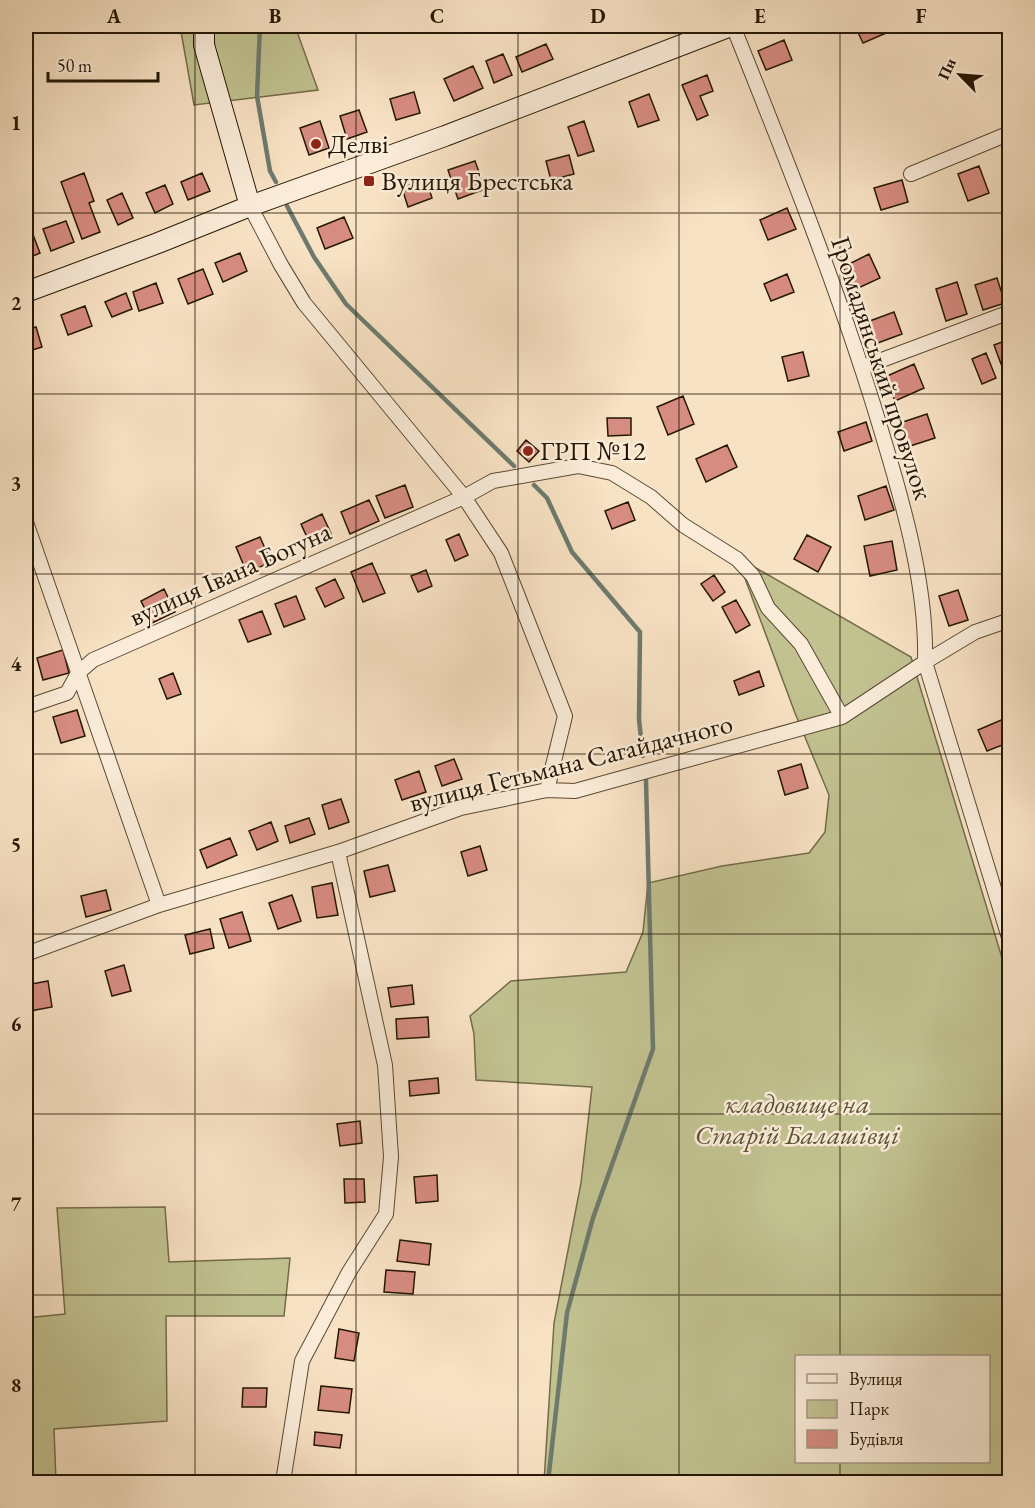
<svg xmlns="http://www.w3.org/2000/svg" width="1035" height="1508" viewBox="0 0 1035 1508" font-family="'EB Garamond',serif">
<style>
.green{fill:#c2c291;stroke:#746c4a;stroke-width:1.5;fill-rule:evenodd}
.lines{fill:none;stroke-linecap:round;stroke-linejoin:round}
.stream{stroke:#6d7b6e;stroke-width:4.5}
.building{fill:#d78c81;stroke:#251704;stroke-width:1.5}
.street-casing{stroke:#5a4a34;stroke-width:16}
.secondary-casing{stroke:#251704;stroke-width:22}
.street{stroke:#faecd9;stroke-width:14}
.secondary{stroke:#faecd9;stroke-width:20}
.grid{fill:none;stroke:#251704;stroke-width:1.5;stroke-opacity:0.55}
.poi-dot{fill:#8f2418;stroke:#faecd9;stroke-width:2}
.labels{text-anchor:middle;stroke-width:5;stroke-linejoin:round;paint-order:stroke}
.poi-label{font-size:27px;fill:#251704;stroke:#faecd9;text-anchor:start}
.street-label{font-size:27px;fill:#251704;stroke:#faecd9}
.park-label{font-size:27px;font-style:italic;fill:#5c5335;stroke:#faecd9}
.neatline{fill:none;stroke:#251704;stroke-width:2}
.grid-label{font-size:20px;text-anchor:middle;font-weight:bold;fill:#251704}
</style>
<rect width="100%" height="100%" fill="#f8e2c4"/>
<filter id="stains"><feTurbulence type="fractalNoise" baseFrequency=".00333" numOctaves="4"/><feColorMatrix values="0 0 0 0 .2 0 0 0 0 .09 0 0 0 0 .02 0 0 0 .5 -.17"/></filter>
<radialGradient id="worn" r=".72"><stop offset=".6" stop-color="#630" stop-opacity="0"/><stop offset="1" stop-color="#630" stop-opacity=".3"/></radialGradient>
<path class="green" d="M 180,26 L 295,26 L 318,90 L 194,105 Z
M 737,557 L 911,657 L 1009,981 L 1009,1482 L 544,1482 L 554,1323 L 581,1183 L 592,1087 L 476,1080 L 474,1034 L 470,1016 L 511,981 L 626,972 L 643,932 L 648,883 L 722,866 L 809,853 L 825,832 L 829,795 L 795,713 ZM 796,1356 L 988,1356 L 988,1462 L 796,1462 Z
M 165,1207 L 169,1262 L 290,1258 L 284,1316 L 166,1316 L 167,1421 L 54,1429 L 56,1482 L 26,1482 L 26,1318 L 65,1314 L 57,1208 Z"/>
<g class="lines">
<path class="stream" d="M 260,26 L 257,96 L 270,171 L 276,182
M 287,206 L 314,257 L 346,304 L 514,466
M 534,485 L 547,498 L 572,552 L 640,632 L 639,720 L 643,756
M 548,1482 L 567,1313 L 593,1218 L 653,1049 L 646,780"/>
</g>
<path class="building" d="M 625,26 L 643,26 L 628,32 Z
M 855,26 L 883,26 L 886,33 L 863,43 Z
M 784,40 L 792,60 L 766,70 L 758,51 Z
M 546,44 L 553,59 L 522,72 L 516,57 Z
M 503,54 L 512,75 L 494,83 L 486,61 Z
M 473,66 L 483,88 L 454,101 L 444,79 Z
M 707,75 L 713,91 L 700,96 L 708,115 L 697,120 L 682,85 Z
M 414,92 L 420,113 L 396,120 L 390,99 Z
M 649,94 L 659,120 L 638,127 L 629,102 Z
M 359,110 L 367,132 L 347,139 L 340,116 Z
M 320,121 L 329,148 L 309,155 L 300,128 Z
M 584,121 L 594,151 L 578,156 L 568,127 Z
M 569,155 L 574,174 L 551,180 L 546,161 Z
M 475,161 L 485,189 L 458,199 L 448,170 Z
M 979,166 L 989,193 L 968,201 L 958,174 Z
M 84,173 L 94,201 L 89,203 L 100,232 L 82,239 L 61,182 Z
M 202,173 L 210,191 L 188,200 L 181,182 Z
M 426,179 L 432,198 L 408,207 L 402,188 Z
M 902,180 L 908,202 L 881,210 L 874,188 Z
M 165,185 L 173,204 L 155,213 L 146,193 Z
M 122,193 L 133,218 L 118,225 L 107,200 Z
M 787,208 L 796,229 L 768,240 L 760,220 Z
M 344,217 L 353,238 L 325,249 L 317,228 Z
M 66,221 L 74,242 L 51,251 L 43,229 Z
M 32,232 L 40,253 L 26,259 L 26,235 Z
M 240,253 L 247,271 L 223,282 L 215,263 Z
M 869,254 L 880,278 L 854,290 L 843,267 Z
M 203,269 L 213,294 L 188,304 L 178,279 Z
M 787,274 L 794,292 L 771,301 L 764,284 Z
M 997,278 L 1005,303 L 983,310 L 975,285 Z
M 957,282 L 967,314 L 946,321 L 936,289 Z
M 156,283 L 163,303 L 139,311 L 133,292 Z
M 126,293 L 132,309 L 112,317 L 105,302 Z
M 85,306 L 92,326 L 68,335 L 61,315 Z
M 894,312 L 902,334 L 875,344 L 867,322 Z
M 36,327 L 42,347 L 26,352 L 26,330 Z
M 1010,339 L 1010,361 L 1001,364 L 994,345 Z
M 803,352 L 809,376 L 788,381 L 782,357 Z
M 986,353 L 996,378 L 982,384 L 972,359 Z
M 914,364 L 924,388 L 895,401 L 885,377 Z
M 683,396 L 694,424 L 668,435 L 657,407 Z
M 927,414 L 935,438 L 907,447 L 900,423 Z
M 607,418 L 631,418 L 631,435 L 608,436 Z
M 866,422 L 872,441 L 844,451 L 838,432 Z
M 526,440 L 539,451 L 529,462 L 517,451 Z
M 727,445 L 737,467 L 706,482 L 696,459 Z
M 405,485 L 413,507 L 385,518 L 376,496 Z
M 886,486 L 894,510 L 865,520 L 858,496 Z
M 369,500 L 379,521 L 350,534 L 341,512 Z
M 628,502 L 635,520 L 612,529 L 605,511 Z
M 322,514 L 333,538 L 312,548 L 301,524 Z
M 459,534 L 468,555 L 455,561 L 446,540 Z
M 807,535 L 831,547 L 818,572 L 794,559 Z
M 260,537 L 271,562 L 247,573 L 236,547 Z
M 892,541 L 897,570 L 870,576 L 864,546 Z
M 372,563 L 385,593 L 363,602 L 351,572 Z
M 426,570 L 432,586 L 418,592 L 411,576 Z
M 714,575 L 725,592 L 713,601 L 701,584 Z
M 335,579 L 344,598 L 325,607 L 316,588 Z
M 164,589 L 175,612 L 152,623 L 141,601 Z
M 958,590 L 968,620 L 949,626 L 939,596 Z
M 296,596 L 305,619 L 284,627 L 275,604 Z
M 736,600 L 750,625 L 736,633 L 722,607 Z
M 262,611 L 271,634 L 248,642 L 239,620 Z
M 63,650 L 69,673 L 43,680 L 37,658 Z
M 759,671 L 764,686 L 739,695 L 734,681 Z
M 173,673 L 181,694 L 167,699 L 159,679 Z
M 77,710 L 85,736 L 61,743 L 53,717 Z
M 1006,718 L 1010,727 L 1010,742 L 987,751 L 978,730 Z
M 454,759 L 462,779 L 442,786 L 435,766 Z
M 801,764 L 808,788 L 785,795 L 778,771 Z
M 419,771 L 426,792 L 402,800 L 395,780 Z
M 341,799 L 349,822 L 329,829 L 322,805 Z
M 309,818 L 315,834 L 290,843 L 285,826 Z
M 271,822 L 278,841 L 257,850 L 249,831 Z
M 230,838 L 237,855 L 207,868 L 200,850 Z
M 480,846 L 487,870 L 468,876 L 461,852 Z
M 388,865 L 395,891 L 370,897 L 364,871 Z
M 332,883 L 338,915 L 317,918 L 312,887 Z
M 106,890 L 111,910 L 86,917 L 81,896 Z
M 292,895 L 301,921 L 278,929 L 269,903 Z
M 242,912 L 251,941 L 229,948 L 220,919 Z
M 210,929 L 214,948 L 190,954 L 185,935 Z
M 124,965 L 131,991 L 112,996 L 105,971 Z
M 48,981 L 52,1007 L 30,1011 L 26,985 Z
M 412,985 L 414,1004 L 391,1007 L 388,988 Z
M 428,1017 L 429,1037 L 397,1039 L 396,1019 Z
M 438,1078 L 439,1093 L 410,1096 L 409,1081 Z
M 360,1121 L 362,1143 L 340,1146 L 337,1124 Z
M 437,1175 L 438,1201 L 416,1203 L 414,1177 Z
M 344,1179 L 364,1179 L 365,1202 L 345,1203 Z
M 400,1240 L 431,1244 L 429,1265 L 397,1261 Z
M 386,1270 L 415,1272 L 413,1294 L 384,1292 Z
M 339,1329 L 359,1333 L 354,1361 L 335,1358 Z
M 321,1386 L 352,1389 L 349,1413 L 318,1410 Z
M 243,1388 L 267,1388 L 266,1407 L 242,1407 Z
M 315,1432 L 342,1435 L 340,1448 L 314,1445 Z"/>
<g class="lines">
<defs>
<path id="street" d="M 733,26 C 787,161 843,300 884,440 C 905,510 927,589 925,662 L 1010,941
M 911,174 L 1010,133
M 250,206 L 281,265 L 304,303 L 464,497 L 501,553 L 565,716 L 547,790
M 863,367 L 1010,312
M 26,522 L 159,905
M 26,707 L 67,693 L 78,673 L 93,660 L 464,497 L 493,481 L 578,466 L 612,473 L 651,497 L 683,525 L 737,559 L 753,576 L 768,608 L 801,644 L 842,717
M 26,954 L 159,905 L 338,852 L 461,808 L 547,790 L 575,791 L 842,717 L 925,662 L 975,632 L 1010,620
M 283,1482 L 302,1361 L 349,1272 L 386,1214 L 391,1157 L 385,1065 L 338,852"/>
<path id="secondary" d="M 204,26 L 204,45 L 250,206
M 26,292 L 158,243 L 250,206 L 445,136 L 731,26"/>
</defs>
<use href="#street" class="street-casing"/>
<use href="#secondary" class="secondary-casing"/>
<use href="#street" class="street"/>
<use href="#secondary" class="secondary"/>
</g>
<path class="grid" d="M 195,26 L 195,1482M 356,26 L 356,1482M 518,26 L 518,1482M 679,26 L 679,1482M 840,26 L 840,1356M 26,213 L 1010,213M 26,394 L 1010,394M 26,574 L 1010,574M 26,754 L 1010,754M 26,934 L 1010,934M 26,1114 L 1010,1114M 26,1295 L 1010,1295M 840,1462 L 840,1482"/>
<g class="poi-dot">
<circle cx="316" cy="144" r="6"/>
<rect x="363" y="175" width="12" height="12" rx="3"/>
<circle cx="528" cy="451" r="6"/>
</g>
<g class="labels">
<g class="poi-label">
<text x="328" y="153">Делві</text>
<text x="381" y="190">Вулиця Брестська</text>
<text x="540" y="460">ГРП №12</text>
</g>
<g class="street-label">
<text transform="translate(882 368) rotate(72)" y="9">Громадянський провулок</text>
<text transform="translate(230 574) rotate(-24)" y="9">вулиця Івана Богуна</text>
<text transform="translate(571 763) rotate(-14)" y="9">вулиця Гетьмана Сагайдачного</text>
</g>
<g class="park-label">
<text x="797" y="1113">кладовище на<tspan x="797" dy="31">Старій Балашівці</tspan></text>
</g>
</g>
<rect width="1035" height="1508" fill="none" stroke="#f8e2c4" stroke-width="66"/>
<rect x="795" y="1355" width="195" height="108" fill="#faecd9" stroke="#a59784" stroke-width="1.5"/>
<rect x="807" y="1374" width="30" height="9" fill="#faecd9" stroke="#a59784" stroke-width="1.5"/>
<text x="849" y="1385" font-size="18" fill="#251704">Вулиця</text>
<rect x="807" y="1400" width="30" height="18" fill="#c2c291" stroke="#a59784" stroke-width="1.5"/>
<text x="849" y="1415" font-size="18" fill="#251704">Парк</text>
<rect x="807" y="1430" width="30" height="18" fill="#d78c81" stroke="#a59784" stroke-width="1.5"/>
<text x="849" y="1445" font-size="18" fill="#251704">Будівля</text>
<g transform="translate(960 75) rotate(295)" stroke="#faecd9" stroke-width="4.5" paint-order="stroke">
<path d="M0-4.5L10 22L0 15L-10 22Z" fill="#251704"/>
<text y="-9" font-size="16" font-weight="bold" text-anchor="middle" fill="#251704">Пн</text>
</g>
<path d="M48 72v9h110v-9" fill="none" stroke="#251704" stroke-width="3"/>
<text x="57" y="72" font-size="18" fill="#251704" stroke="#faecd9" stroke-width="4.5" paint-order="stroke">50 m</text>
<rect x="33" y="33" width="969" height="1442" class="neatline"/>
<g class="grid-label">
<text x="114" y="23">A</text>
<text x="275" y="23">B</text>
<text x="437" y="23">C</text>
<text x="598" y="23">D</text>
<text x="760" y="23">E</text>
<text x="921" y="23">F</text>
<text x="16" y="130">1</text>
<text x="16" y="310">2</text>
<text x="16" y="490">3</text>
<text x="16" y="671">4</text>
<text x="16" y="851">5</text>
<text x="16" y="1031">6</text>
<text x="16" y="1211">7</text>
<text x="16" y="1392">8</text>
</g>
<rect width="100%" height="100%" filter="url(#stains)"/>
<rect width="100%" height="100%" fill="url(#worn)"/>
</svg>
